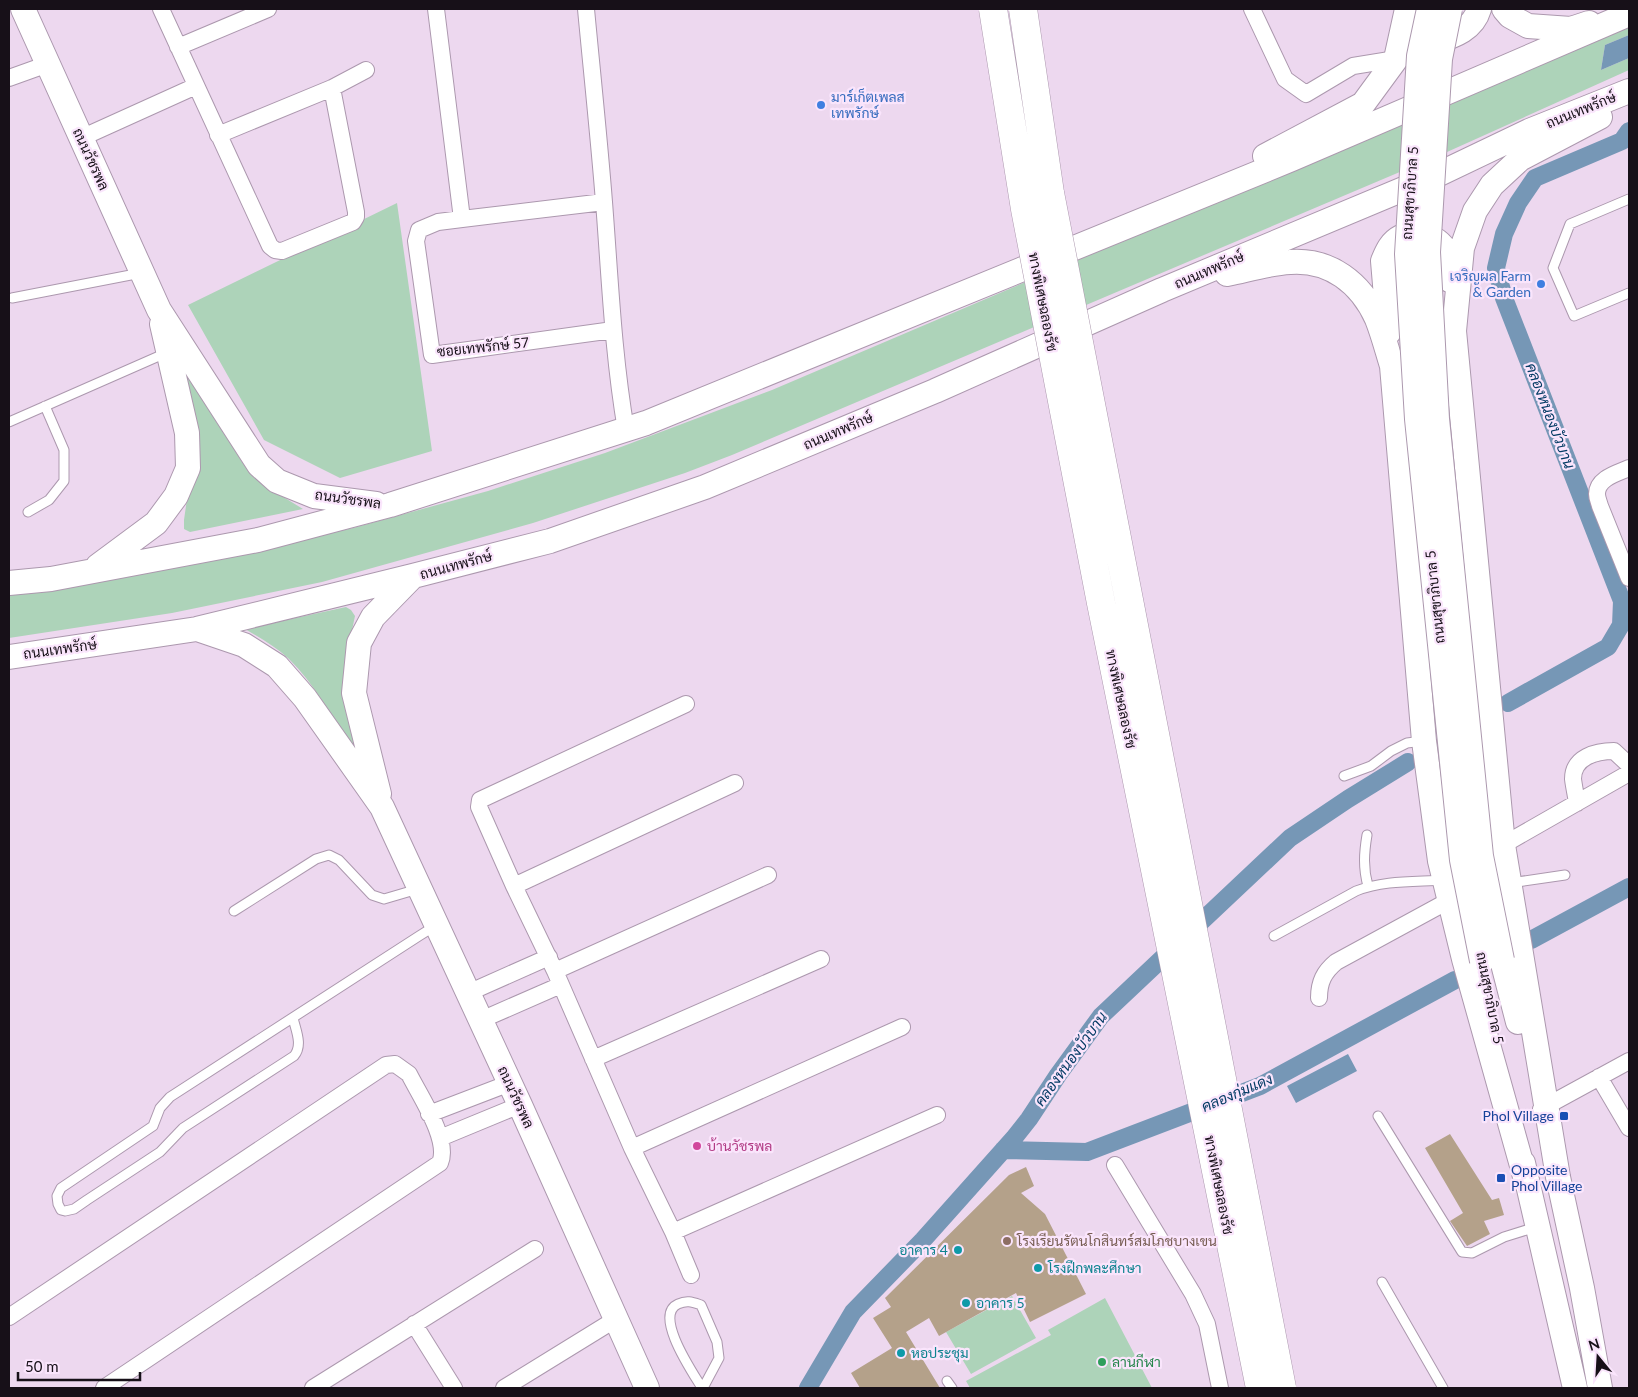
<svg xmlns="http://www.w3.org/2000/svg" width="1638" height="1397" viewBox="0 0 1638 1397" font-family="Lato,Sarabun,sans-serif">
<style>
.green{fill:#add3b9}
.water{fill:#7697b6}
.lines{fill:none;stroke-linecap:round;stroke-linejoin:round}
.canal{stroke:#7697b6;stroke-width:18}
.building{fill:#b4a18a}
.lane-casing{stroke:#ac98ae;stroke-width:11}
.street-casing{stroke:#ac98ae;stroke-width:18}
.secondary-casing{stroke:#ac98ae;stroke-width:26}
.lane{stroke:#fff;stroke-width:9}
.street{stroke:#fff;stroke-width:16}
.secondary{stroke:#fff;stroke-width:24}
.secondary-bridge-casing{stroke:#ac98ae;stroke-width:26;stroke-linecap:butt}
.highway-bridge-casing{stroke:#ac98ae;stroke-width:29;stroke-linecap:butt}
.secondary-bridge{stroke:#fff;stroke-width:24}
.highway-bridge{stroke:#fff;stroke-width:28}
.shop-dot{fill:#3f7fe0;stroke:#fae5fc;stroke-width:2}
.transit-dot{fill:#1a4fb4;stroke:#fae5fc;stroke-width:2}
.hotel-dot{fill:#d1479c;stroke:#fae5fc;stroke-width:2}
.education-dot{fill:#8d6e63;stroke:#fae5fc;stroke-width:2}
.culture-dot{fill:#0f9aa8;stroke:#fae5fc;stroke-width:2}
.leisure-dot{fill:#2e9e5b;stroke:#fae5fc;stroke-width:2}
.labels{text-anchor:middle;stroke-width:4.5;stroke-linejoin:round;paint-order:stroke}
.shop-label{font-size:14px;fill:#366cbe;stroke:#fae5fc;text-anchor:start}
.street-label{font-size:14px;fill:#171018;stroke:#fae5fc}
.transit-label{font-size:14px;fill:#164399;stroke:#fae5fc;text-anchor:end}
.hotel-label{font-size:14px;fill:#b23c85;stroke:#fae5fc;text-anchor:start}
.education-label{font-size:14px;fill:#785e54;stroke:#fae5fc;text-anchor:start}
.culture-label{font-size:14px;fill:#0d838f;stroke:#fae5fc;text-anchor:start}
.leisure-label{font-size:14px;fill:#27864d;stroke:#fae5fc;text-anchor:start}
.water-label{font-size:15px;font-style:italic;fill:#053c65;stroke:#fae5fc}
</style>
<rect width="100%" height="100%" fill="#edd8ef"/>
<path class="green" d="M 1629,25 L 1629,35 L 1605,45 L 1601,70 L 1629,58 L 1629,70 L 1447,152 L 732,455 L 685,473 L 533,523 L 322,582 L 172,613 L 9,638 L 9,594 L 202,561 L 353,528 L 488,491 L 605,453 L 772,390 Z
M 397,203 L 432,451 L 340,478 L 264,440 L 188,305 Z
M 182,369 L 187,371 L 242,462 L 267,487 L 303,509 L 190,532 L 184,529 L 184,520 L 187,499 Z
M 346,607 L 351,610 L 355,616 L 344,668 L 344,687 L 356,746 L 355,748 L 349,744 C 331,716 314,683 289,659 C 276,647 260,638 245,629 Z
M 1012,1296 L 1036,1338 L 971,1374 L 946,1332 Z
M 1105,1298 L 1152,1388 L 970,1388 L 966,1381 L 1051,1335 L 1048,1330 Z"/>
<path class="water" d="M 1629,35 L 1629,58 L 1601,70 L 1605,45 Z
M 1348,1054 L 1357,1071 L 1296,1103 L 1287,1086 Z"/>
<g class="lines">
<path class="canal" d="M 1508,703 L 1608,647 L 1621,625 L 1622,601 L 1504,298 L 1496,268 L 1504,234 L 1518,203 L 1535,178 L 1622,141 L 1629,131
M 1531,940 L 1629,887
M 1003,1150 L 1087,1152 L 1260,1086 L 1455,980
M 808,1388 L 853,1312 L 923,1240 L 1014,1138 L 1029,1119 L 1058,1075 L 1101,1016 L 1290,838 L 1348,799 L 1408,762"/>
</g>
<path class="building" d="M 1450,1134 L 1492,1200 L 1499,1198 L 1504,1215 L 1484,1221 L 1490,1234 L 1467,1246 L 1450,1221 L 1463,1213 L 1425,1148 Z
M 1026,1167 L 1034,1186 L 1021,1193 L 1045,1214 L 1086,1294 L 1030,1322 L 1016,1293 L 939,1336 L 929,1318 L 906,1332 L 940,1388 L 860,1388 L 851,1373 L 892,1348 L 873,1318 L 891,1307 L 885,1298 L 1009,1175 Z"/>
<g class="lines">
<defs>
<path id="lane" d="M 1629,199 L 1570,224 L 1553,268 L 1574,316 L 1629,293
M 12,298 L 141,273
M 9,422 L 166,353
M 28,512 L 49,500 L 64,481 L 64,450 L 45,406
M 1344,776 L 1371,766 L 1391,751 L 1407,743 L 1423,741
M 1367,835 C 1364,853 1363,868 1368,886
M 1510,883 L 1565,875
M 234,911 L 316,859 L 329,855 L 339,860 L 372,895 L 384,899 L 418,889
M 1274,936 L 1356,891 C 1384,880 1415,882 1444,880
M 293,1018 C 296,1031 303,1045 294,1056 L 183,1128 L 160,1152 L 87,1200 L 74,1209 L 65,1211 L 61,1210 L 58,1204 L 57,1196 L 61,1188 L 153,1126 L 160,1108 L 170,1097 L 419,936 L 435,926
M 1378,1116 L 1462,1252 L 1472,1253 L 1504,1237 L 1536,1227
M 1382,1282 L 1443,1388
M 947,1381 L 952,1388
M 702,1388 C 693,1373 653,1315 678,1304 C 687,1300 692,1302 701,1305 L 717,1342 L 719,1358 L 703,1388"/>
<path id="street" d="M 161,9 L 270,246 L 275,250 L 282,251 L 353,222 L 356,217 L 356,212 L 332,88
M 436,9 L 462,219 L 604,202
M 586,9 C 592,73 599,138 604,202 C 610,279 613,354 626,430
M 1252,9 L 1285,79 L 1306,94 L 1353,66 L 1396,59
M 178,47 L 268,9
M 9,78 L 48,64
M 218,135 L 332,88 L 366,70
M 81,138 L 196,86
M 462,219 L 438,222 L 419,230 L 416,241 L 432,355 L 613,330
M 1629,578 L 1600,506 C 1599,502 1597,498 1597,494 C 1597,478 1618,473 1629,468
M 686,704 L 480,800 L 479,807 L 514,886 L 555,971 L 632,1148 L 673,1232 L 691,1275
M 1577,803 C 1576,796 1574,787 1573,779 C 1573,757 1596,751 1614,751 L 1629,765
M 1503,845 L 1629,773
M 514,886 L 735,783
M 555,971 L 768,875
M 468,993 L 549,957
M 1319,998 C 1319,982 1324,972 1336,962 L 1450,900
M 481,1020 L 561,985
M 593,1059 L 821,959
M 1599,1077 L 1629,1128
M 1541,1109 L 1629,1061
M 429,1114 L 510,1083
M 440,1138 L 520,1105
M 632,1148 L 902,1027
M 1115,1165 L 1193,1294 L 1207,1324 L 1220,1388
M 673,1232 L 937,1115
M 9,1317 L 386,1065 L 395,1064 L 409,1074 C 420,1096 450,1140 440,1163 L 104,1388
M 414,1324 L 454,1388
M 313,1388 L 535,1249
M 504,1388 L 616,1319"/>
<path id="secondary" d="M 23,9 L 159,310 L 259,465 L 277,481 L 314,496 L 376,504
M 1504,9 L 1510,16 L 1528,26 L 1571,29 L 1589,23
M 1428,39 L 1435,42 C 1453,36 1473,30 1479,9
M 1265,156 L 1363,104 L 1396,59 L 1407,9
M 1227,274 C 1247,270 1269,263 1290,262 C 1330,259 1361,283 1377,319 C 1383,334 1387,350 1392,366 L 1424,741 L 1440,861 L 1464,959 L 1526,1180
M 1389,332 L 1383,261 C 1387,251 1391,242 1401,237 C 1418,229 1440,237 1447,254 C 1451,263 1450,272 1451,281
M 98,566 L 156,523 L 176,496 L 188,468 L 187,433 L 162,324
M 9,583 L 51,579 L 258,540 L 390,505 L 646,423 L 1292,159 L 1629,14
M 197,629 L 244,645 L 277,666 L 305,698 L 382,807 L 520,1105 L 647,1388
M 9,657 L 197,629 L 413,576 L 550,541 L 705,487 L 935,391 L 1162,290 L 1437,175 L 1529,131 L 1629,91
M 379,794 L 354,693 L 359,643 L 373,617 L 413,576
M 1502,960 L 1518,1022
M 1523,1163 L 1575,1388
M 1600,1388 L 1582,1288 L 1558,1177 L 1503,845 L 1454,331 L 1462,248 L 1475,211 L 1492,185 L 1520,159 L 1600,117"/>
</defs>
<use href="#lane" class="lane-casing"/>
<use href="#street" class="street-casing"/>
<use href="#secondary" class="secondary-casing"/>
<use href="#lane" class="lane"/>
<use href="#street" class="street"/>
<use href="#secondary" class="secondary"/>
<defs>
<path id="secondary-bridge" d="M 1429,9 L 1419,56 L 1407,254 L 1417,419 L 1462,860 L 1482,961
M 1450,9 L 1440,59 L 1428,252 L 1437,419 L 1481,856 L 1502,960"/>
<path id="highway-bridge" d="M 993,9 L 1025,209 L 1101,603 L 1260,1388
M 1023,9 L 1050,193 L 1282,1388"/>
</defs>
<use href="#secondary-bridge" class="secondary-bridge-casing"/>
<use href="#highway-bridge" class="highway-bridge-casing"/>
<use href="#secondary-bridge" class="secondary-bridge"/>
<use href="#highway-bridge" class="highway-bridge"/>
</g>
<g class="shop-dot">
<circle cx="821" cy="105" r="5"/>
<circle cx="1541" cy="284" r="5"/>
</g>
<g class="transit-dot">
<rect x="1559" y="1111" width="10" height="10" rx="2.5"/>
<rect x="1496" y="1173" width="10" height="10" rx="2.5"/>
</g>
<circle class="hotel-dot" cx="697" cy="1146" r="5"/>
<circle class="education-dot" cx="1007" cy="1241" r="5"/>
<g class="culture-dot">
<circle cx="958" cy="1250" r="5"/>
<circle cx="1038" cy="1268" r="5"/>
<circle cx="966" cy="1303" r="5"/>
<circle cx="901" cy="1353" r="5"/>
</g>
<circle class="leisure-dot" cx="1102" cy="1362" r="5"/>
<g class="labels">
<g class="shop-label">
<text x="831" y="102">มาร์เก็ตเพลส<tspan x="831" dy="16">เทพรักษ์</tspan></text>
<text x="1531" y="281" text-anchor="end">เจริญผล Farm<tspan x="1531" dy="16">&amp; Garden</tspan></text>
</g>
<g class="street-label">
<text transform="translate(1581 110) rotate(-22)" y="5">ถนนเทพรักษ์</text>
<text transform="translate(91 159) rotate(65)" y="5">ถนนวัชรพล</text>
<text transform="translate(1410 193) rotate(-86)" y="5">ถนนสุขาภิบาล 5</text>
<text transform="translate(1209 270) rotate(-23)" y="5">ถนนเทพรักษ์</text>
<text transform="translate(1043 302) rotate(79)" y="5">ทางพิเศษฉลองรัช</text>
<text transform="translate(483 347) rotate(-6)" y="5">ซอยเทพรักษ์ 57</text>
<text transform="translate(838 431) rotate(-23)" y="5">ถนนเทพรักษ์</text>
<text transform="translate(348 499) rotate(8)" y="5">ถนนวัชรพล</text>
<text transform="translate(456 565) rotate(-15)" y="5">ถนนเทพรักษ์</text>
<text transform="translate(1435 597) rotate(-96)" y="5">ถนนสุขาภิบาล 5</text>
<text transform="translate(60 649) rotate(-8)" y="5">ถนนเทพรักษ์</text>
<text transform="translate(1121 699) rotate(78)" y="5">ทางพิเศษฉลองรัช</text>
<text transform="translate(1490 998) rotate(79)" y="5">ถนนสุขาภิบาล 5</text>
<text transform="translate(516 1097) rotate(65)" y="5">ถนนวัชรพล</text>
<text transform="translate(1219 1185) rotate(79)" y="5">ทางพิเศษฉลองรัช</text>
</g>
<g class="transit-label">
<text x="1554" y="1121">Phol Village</text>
<text x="1511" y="1175" text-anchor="start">Opposite<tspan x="1511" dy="16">Phol Village</tspan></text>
</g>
<g class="hotel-label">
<text x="707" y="1151">บ้านวัชรพล</text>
</g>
<g class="education-label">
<text x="1017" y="1246">โรงเรียนรัตนโกสินทร์สมโภชบางเขน</text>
</g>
<g class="culture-label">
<text x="948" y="1255" text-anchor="end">อาคาร 4</text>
<text x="1048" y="1273">โรงฝึกพละศึกษา</text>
<text x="976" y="1308">อาคาร 5</text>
<text x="911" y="1358">หอประชุม</text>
</g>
<g class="leisure-label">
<text x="1112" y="1367">ลานกีฬา</text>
</g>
<g class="water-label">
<text transform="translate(1550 416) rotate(69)" y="5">คลองหนองบัวบาน</text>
<text transform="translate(1071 1059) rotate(-54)" y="5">คลองหนองบัวบาน</text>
<text transform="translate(1237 1093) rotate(-23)" y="5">คลองกุ่มแดง</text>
</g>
</g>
<rect width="1638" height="1397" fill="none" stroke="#171018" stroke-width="20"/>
<g transform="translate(1598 1357) rotate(342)" stroke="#fae5fc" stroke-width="4" paint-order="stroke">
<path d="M0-4L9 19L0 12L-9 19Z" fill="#171018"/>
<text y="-8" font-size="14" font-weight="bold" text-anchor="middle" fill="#171018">N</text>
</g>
<path d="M18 1372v8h122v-8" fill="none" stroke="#171018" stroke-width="2.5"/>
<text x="25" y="1372" font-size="15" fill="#171018" stroke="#fae5fc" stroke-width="4" paint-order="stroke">50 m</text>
</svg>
